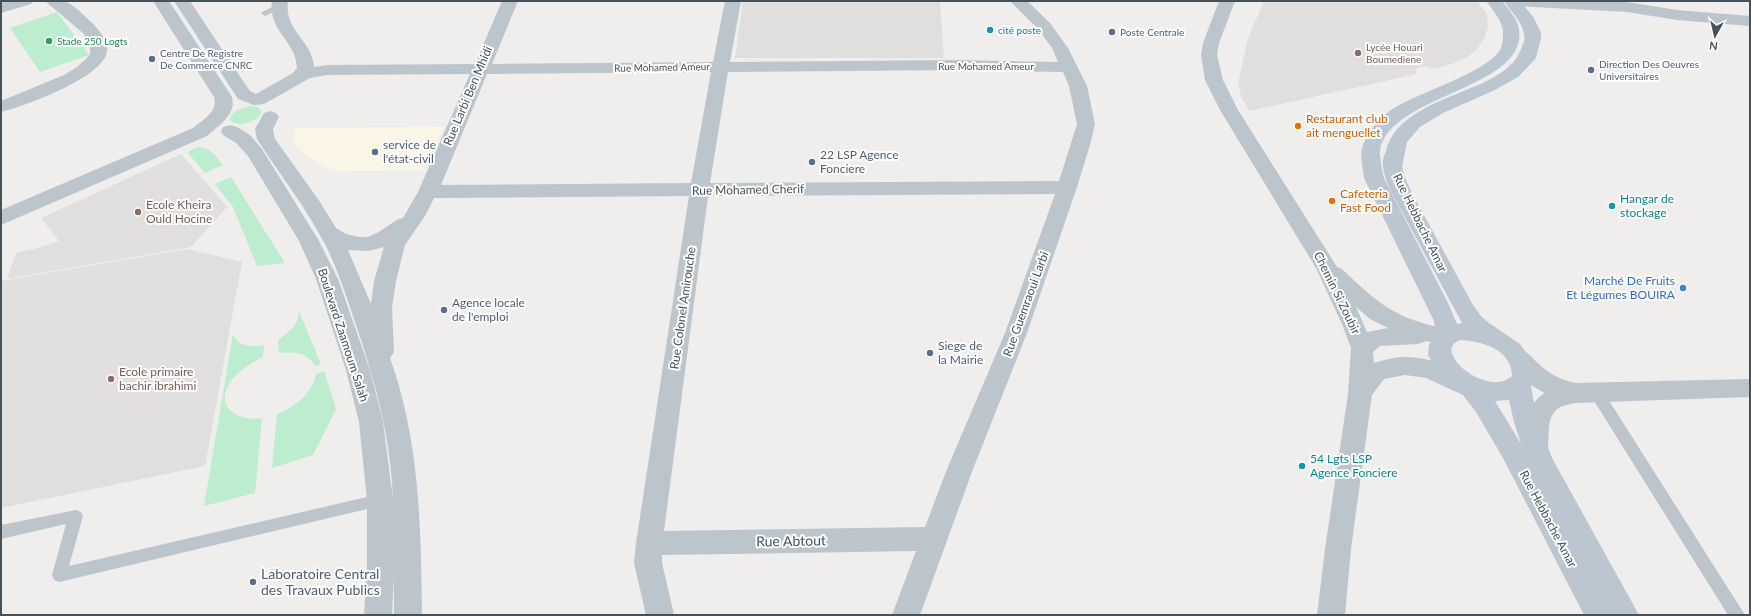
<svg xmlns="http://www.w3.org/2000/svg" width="1751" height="616" viewBox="0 0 1751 616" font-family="Lato,sans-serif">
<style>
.commercial{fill:#fbf5e6}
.education{fill:#e1dedf}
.green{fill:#bcedce}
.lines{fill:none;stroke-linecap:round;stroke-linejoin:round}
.lane{fill:#bcc5cc;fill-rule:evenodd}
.street{fill:#bcc5cc;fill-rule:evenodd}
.secondary{fill:#bbc6d1;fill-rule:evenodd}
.culture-dot{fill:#0f9aa8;stroke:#fff;stroke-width:1.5}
.service-dot{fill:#5c6f8a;stroke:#fff;stroke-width:1.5}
.leisure-dot{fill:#2e9e5b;stroke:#fff;stroke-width:1.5}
.education-dot{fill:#8d6e63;stroke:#fff;stroke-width:1.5}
.food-dot{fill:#e8710a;stroke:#fff;stroke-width:1.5}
.shop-dot{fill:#3f7fe0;stroke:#fff;stroke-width:1.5}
.labels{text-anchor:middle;stroke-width:4;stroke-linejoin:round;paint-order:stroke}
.far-culture-label{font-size:10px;fill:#0d838f;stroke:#fff;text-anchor:start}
.far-service-label{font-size:10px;fill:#4e5e75;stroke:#fff;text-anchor:start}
.far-leisure-label{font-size:10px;fill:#27864d;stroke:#fff;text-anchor:start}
.far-education-label{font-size:10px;fill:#785e54;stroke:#fff;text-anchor:start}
.far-street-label{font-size:10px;fill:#46515a;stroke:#fff}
.street-label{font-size:12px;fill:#46515a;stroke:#fff}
.food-label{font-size:12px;fill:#c56008;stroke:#fff;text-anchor:start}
.service-label{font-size:12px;fill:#4e5e75;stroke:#fff;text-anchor:start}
.culture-label{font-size:12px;fill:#0d838f;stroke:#fff;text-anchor:start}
.education-label{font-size:12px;fill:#785e54;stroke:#fff;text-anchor:start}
.shop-label{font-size:12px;fill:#366cbe;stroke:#fff;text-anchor:end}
.near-street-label{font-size:14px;fill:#46515a;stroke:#fff}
.near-service-label{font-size:14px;fill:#4e5e75;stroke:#fff;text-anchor:start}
</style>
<rect width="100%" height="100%" fill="#f0eded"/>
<path class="commercial" d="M 444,127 L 424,170 L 337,171 L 323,166 L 306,155 L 295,145 L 293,138 L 295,128 Z"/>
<path class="education" d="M 743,1 L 940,1 L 944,58 L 735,58 Z
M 1264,1 L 1477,1 L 1487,14 L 1488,27 L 1484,39 L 1477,49 L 1466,58 L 1449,65 L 1435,69 L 1424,66 L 1415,69 L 1417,74 L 1249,111 L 1241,96 L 1238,83 L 1248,38 Z
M 181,154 L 227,207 L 191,247 L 7,279 L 16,253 L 38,248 L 59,241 L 41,218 Z
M 187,249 L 242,262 L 205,466 L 1,508 L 1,281 Z"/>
<path class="green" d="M 57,12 L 89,55 L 40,72 L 10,28 Z
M 253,106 L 259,108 L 261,113 C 256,123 238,128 230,120 L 230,117 C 235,109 244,107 253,106 Z
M 198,147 C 211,148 215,155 223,165 L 205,173 L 187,152 Z
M 231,177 L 285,263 L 257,266 L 233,207 L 215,184 Z
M 298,309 L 321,364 L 315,366 C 307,352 294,352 279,353 L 278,340 C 289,332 301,324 298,309 Z
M 233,334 C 238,347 252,347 264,345 L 263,357 C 251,363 239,370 231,381 C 213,408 238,421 262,418 L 255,493 L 204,506 Z
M 324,371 L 336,409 L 313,455 L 272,468 L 277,414 C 296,406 311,395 316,374 Z"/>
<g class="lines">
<path class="lane" d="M 279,3 L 283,6 L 282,8 L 265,16 L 261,13 Z
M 1596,387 L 1601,388 L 1745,615 L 1728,615 L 1591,396 L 1590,392 L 1591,388 Z
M 380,494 L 385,496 L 387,500 L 385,504 L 380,506 L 59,582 L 54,580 L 52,575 L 66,524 L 1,539 L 1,525 L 76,510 L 81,512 L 83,516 L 69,566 Z"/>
<path class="street" d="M 8,1 L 33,1 L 31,4 L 1,13 L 1,3 Z
M 45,1 C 51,1 58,0 63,1 C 73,3 83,15 90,21 C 98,29 109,40 107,52 C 102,78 25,106 1,112 L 1,101 L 64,75 L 77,67 L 86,59 L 90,54 L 90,46 L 84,34 Z
M 153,1 L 169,1 L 232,97 C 237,115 218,126 207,136 L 1,225 L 1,210 L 193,128 C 204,119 218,112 214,97 Z
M 174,1 L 190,1 L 245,84 L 250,91 L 256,94 L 293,73 L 297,68 C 296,40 268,32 272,1 L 288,1 C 284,32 312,39 314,67 L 327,65 L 475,64 L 502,1 L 518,1 L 492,64 L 713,62 L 725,1 L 741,1 L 730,62 L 955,60 L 1058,62 L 1052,48 L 1038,29 L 1010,1 L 1027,1 L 1050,23 L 1068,48 L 1087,86 L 1095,124 L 1090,145 L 1077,187 L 1027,333 L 973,469 L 920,615 L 892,615 L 916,551 L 662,555 L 662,563 L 674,615 L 646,615 L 634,563 L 636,543 L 689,196 L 434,198 L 425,216 L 405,245 L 396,281 L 392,308 L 394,352 L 390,358 C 420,441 421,529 422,615 L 394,615 L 394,576 L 392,615 L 364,615 L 367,569 L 367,500 L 359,422 L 346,370 L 316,279 L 299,241 L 248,156 L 236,143 L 223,135 L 221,131 L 223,127 L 230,125 L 237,127 L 250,135 L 262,149 L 319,241 L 338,279 L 370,370 L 383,422 L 393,499 C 391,437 374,377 354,319 C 346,295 338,271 327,248 C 308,210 280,175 257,139 L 255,129 L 264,113 L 270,111 L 276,113 L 279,117 L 273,129 L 275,139 L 320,202 L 336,228 L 346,234 L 359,237 L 368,237 L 379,232 L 398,219 L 403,218 L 418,192 L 470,74 L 327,75 L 310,78 L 264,104 L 254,105 L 238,99 ZM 955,70 L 1063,72 L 1069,86 L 1077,124 L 1059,181 L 710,183 L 728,72 ZM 711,72 L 691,183 L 441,185 L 487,74 ZM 1055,194 L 1005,333 L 947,469 L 925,527 L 664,531 L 708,196 ZM 384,247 L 374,281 L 371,304 L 348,250 L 368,251 Z
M 1219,1 L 1235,1 L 1219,43 L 1217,55 L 1223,80 L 1238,110 L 1337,267 L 1342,269 C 1360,286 1379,305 1403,316 C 1419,323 1435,326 1451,331 L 1454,337 L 1451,343 L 1443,346 L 1426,341 L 1418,344 L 1380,346 L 1373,352 L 1374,363 C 1384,360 1394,357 1404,357 C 1424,356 1466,368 1475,386 L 1471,393 L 1463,395 L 1426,378 L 1405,375 L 1384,379 L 1372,395 L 1351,549 L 1345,615 L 1317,615 L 1325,549 L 1348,394 L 1351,348 L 1342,324 L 1316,268 L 1220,110 L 1205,80 L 1201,55 L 1203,43 ZM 1356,307 L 1370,319 L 1388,328 L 1367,332 Z
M 1505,1 L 1627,2 L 1677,10 L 1750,16 L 1750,26 L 1677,20 L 1627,12 L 1513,6 L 1507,4 Z
M 1518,348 C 1528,351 1533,359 1541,366 C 1551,375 1562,380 1575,383 L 1750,379 L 1750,397 L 1575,403 C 1571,404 1565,405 1560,407 C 1542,418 1553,442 1545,457 L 1536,460 L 1527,457 C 1518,438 1525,404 1545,393 C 1529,386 1515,372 1506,357 L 1510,351 Z"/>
<path class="secondary" d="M 1486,1 L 1502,1 C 1508,9 1518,19 1519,30 C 1527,87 1401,93 1381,145 C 1378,155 1382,168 1384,178 L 1448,303 L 1457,324 L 1462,323 L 1394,197 C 1389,187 1384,177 1383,166 C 1382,161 1384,156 1386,151 C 1401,91 1509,96 1522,46 C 1524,42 1525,39 1524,34 C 1522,21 1511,12 1504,1 L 1520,1 L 1534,18 L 1541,33 L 1541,38 L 1536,58 L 1518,77 L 1495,90 L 1443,113 L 1420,127 L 1407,142 L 1402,167 L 1406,180 L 1414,197 L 1473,305 L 1481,316 L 1489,323 L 1520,344 L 1530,358 L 1536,374 L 1531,386 L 1534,404 L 1538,422 L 1552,458 L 1639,615 L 1584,615 L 1503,458 L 1476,412 L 1459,390 L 1451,386 L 1438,374 L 1435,367 L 1428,355 L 1429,345 L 1436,334 L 1434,321 L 1364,178 C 1363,168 1359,155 1363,145 C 1369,129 1381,116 1396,107 C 1420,92 1489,72 1501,48 C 1503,44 1503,34 1503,30 C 1501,19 1492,9 1486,1 ZM 1460,340 C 1481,341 1512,349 1512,376 C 1488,399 1430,351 1460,340 ZM 1509,400 L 1514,422 L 1521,444 L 1495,401 Z"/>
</g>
<g class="culture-dot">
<circle cx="990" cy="30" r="4"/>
<circle cx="1612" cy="206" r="4"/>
<circle cx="1302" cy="466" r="4"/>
</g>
<g class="service-dot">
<circle cx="1112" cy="32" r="4"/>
<circle cx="152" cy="59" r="4"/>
<circle cx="1591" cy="70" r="4"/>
<circle cx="375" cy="152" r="4"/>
<circle cx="812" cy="162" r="4"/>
<circle cx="444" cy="310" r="4"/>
<circle cx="930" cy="353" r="4"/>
<circle cx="253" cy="582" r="4"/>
</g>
<circle class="leisure-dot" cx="49" cy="41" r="4"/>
<g class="education-dot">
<circle cx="1358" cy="53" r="4"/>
<circle cx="138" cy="212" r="4"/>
<circle cx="111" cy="379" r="4"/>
</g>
<g class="food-dot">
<circle cx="1298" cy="126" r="4"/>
<circle cx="1332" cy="201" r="4"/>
</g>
<circle class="shop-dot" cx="1683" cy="288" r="4"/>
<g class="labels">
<g class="far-culture-label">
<text x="998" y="34">cité poste</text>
</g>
<g class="far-service-label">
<text x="1120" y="36">Poste Centrale</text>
<text x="160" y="57">Centre De Registre<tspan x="160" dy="12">De Commerce CNRC</tspan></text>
<text x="1599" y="68">Direction Des Oeuvres<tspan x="1599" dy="12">Universitaires</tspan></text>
</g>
<g class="far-leisure-label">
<text x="57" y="45">Stade 250 Logts</text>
</g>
<g class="far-education-label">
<text x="1366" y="51">Lycée Houari<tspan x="1366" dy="12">Boumediene</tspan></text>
</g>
<g class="far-street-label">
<text x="986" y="70">Rue Mohamed Ameur</text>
<text transform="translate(662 67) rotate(-1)" y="4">Rue Mohamed Ameur</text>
</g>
<g class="street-label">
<text transform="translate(468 96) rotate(-67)" y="4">Rue Larbi Ben Mhidi</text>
<text transform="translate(748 190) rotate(-1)" y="4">Rue Mohamed Cherif</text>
<text transform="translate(1420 223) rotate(64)" y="4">Rue Hebbache Amar</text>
<text transform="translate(1337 293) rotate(64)" y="4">Chemin Si Zoubir</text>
<text transform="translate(1026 304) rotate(-70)" y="4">Rue Guemraoui Larbi</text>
<text transform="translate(683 308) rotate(-82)" y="4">Rue Colonel Amirouche</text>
<text transform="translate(343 335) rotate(72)" y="4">Boulevard Zaamoum Salah</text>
<text transform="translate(1548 519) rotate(62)" y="4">Rue Hebbache Amar</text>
</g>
<g class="food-label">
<text x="1306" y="123">Restaurant club<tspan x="1306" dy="14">ait menguellet</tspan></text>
<text x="1340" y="198">Cafeteria<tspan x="1340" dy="14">Fast Food</tspan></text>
</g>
<g class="service-label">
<text x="383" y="149">service de<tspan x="383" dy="14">l'état-civil</tspan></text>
<text x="820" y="159">22 LSP Agence<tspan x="820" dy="14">Fonciere</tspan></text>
<text x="452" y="307">Agence locale<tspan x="452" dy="14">de l'emploi</tspan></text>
<text x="938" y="350">Siege de<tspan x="938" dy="14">la Mairie</tspan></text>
</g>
<g class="culture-label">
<text x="1620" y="203">Hangar de<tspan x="1620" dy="14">stockage</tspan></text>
<text x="1310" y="463">54 Lgts LSP<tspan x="1310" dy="14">Agence Fonciere</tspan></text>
</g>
<g class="education-label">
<text x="146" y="209">Ecole Kheira<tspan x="146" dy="14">Ould Hocine</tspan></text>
<text x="119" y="376">Ecole primaire<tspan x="119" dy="14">bachir ibrahimi</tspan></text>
</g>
<g class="shop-label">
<text x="1675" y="285">Marché De Fruits<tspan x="1675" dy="14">Et Légumes BOUIRA</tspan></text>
</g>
<g class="near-street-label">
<text transform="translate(791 541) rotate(-1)" y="5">Rue Abtout</text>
</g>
<g class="near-service-label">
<text x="261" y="579">Laboratoire Central<tspan x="261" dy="16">des Travaux Publics</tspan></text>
</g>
</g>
<rect width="1751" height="616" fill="none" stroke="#46515a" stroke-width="4"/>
<g transform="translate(1715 36) rotate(188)" stroke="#ffffff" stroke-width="3" paint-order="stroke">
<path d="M0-3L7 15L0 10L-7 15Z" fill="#46515a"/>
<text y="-6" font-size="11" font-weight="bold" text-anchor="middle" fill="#46515a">N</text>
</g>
</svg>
